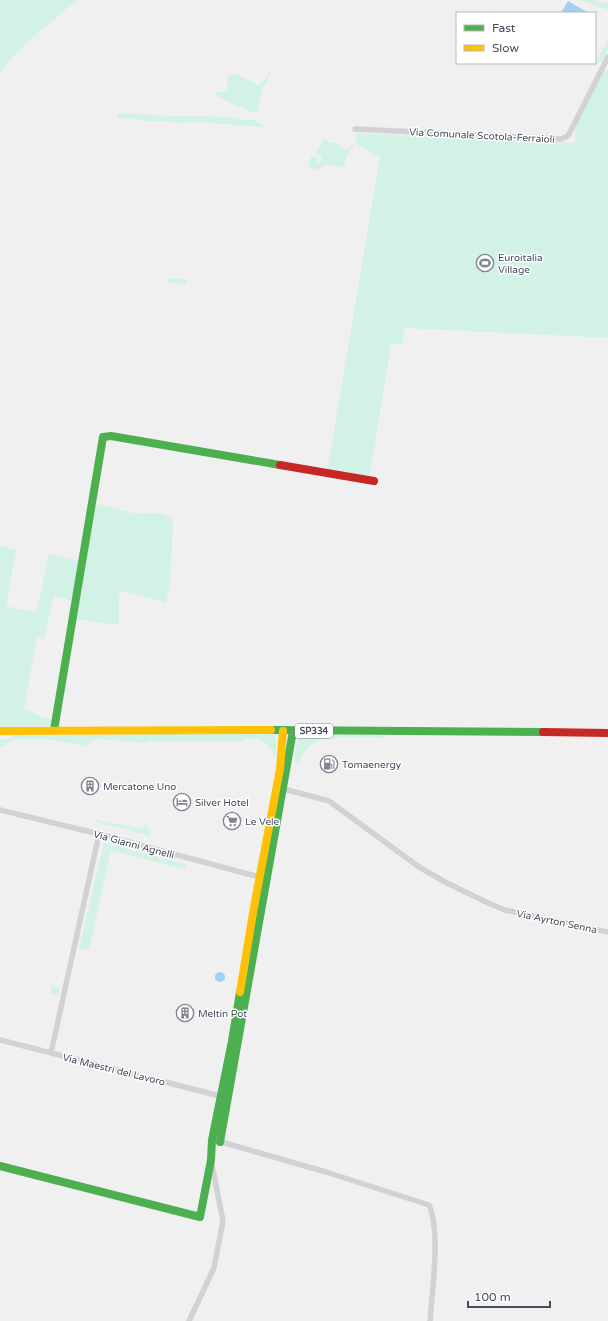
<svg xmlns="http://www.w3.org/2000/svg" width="608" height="1321" viewBox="0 0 608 1321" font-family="'Varela Round',sans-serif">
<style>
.green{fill:#d3f2e6}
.water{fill:#a4cef2}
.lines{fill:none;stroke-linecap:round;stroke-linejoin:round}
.street{stroke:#d1d1d6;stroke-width:5.5}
.fast{stroke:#4caf50;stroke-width:8}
.slow{stroke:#ffc107;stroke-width:8}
.jam{stroke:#c62828;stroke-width:8}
.labels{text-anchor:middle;stroke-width:3;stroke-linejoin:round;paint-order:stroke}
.shield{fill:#fff;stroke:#7d828e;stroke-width:1}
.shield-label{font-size:9px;font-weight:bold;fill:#454c5e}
.street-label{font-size:10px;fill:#454c5e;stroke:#fff}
.poi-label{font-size:10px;fill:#454c5e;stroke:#fff;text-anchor:start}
</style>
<rect width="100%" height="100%" fill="#f1f0f0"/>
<path class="green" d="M 0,0 L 77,0 L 60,14 L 65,17 L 60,15 C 38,32 18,50 0,72 Z
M 579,0 L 593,0 L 608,4 L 608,10 Z
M 608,39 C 608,52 607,58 597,64 L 595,63 Z
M 605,69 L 608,70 L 608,338 L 405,328 L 402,345 L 391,344 L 370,475 L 366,475 L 364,477 L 327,472 L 380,157 L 356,144 L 357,133 L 575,143 L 575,126 Z
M 272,70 L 267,83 L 263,87 L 257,111 L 255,113 L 232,104 L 215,95 L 216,92 L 225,91 L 227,90 L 228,76 L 230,74 C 239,74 250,81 259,85 L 268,77 L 269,72 Z
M 124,113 L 145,115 L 231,117 L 242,120 L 256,120 L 264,127 L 199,122 L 181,123 L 158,121 L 151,122 L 139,119 L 118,118 L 118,114 Z
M 325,137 C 328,144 331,142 337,143 L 345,149 L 348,148 L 355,142 L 347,156 L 343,169 L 340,167 L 328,164 L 316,170 L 310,167 L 308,163 L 312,155 L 319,159 L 317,162 L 319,163 L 321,161 L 322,157 L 317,155 L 316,152 Z
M 168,278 L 188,279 L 186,285 L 177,283 L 173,284 L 167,281 Z
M 94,503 C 107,506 120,510 133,513 C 144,515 168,508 173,523 L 170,582 L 166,603 L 124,591 L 122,592 L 119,596 L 119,625 L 75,619 Z
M 0,546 L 16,550 L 6,606 L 36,613 L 49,554 L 80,561 L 72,600 L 54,596 L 44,639 L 37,638 L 24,709 L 42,717 L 53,719 L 52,726 L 0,727 Z
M 140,734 L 273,734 C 279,740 276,751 275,759 C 271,742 260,739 245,738 L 244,742 L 151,741 L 145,743 L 96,739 L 84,746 L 46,739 L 15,739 L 0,747 L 0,740 L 13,738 L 13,735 Z
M 299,735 L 385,735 L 384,738 L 380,738 C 363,738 331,735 316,742 C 307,747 302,755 298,764 L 294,760 Z
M 96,820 L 140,828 L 147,824 L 151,836 L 95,822 Z
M 104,843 L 186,864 L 185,870 L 111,850 L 89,950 L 79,948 Z
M 52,985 L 59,988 L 58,995 L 50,993 Z"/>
<path class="water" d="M 568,1 L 589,13 L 561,13 Z
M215 977a5 5 0 1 1 10 0a5 5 0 1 1-10 0Z"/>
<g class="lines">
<path class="street" d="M 355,129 L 561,139 L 568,136 L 608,57
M 280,788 L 329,801 L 419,867 L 447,883 L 486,902 L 505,910 L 608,932
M 0,810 L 99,834 L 263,878
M 0,1040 L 224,1097
M 51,1053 L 99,834
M 218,1141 L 326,1172 L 429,1205 C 441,1232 432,1290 430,1321
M 189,1321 L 214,1268 L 223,1221 L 212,1165"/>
<path class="fast" d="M 54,730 L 103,437 L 111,436 L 280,465
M 271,730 L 543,732
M 220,1142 L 293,731
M 0,1166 L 200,1217 L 211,1160 L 212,1140 L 232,1041 L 240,992"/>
<path class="slow" d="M 0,731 L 271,730
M 240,992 L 254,907 L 280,769 L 283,731"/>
<path class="jam" d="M 280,465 L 374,481
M 543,732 L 608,733"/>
</g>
<defs>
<symbol id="stadium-ring" viewBox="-11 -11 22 22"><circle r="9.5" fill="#fff" stroke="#818591" stroke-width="1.5"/><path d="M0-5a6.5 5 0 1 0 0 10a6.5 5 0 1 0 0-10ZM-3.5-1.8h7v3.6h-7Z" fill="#818591"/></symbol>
<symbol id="fuel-ring" viewBox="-11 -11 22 22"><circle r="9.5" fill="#fff" stroke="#818591" stroke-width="1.5"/><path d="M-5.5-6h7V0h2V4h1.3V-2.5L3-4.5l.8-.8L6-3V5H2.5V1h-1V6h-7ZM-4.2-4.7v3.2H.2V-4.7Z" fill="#818591"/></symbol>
<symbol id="building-ring" viewBox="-11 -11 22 22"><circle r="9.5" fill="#fff" stroke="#818591" stroke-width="1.5"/><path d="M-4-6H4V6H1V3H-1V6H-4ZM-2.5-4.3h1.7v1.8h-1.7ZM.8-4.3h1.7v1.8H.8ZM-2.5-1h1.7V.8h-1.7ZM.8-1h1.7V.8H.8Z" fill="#818591"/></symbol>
<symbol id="hotel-ring" viewBox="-11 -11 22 22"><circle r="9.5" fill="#fff" stroke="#818591" stroke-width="1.5"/><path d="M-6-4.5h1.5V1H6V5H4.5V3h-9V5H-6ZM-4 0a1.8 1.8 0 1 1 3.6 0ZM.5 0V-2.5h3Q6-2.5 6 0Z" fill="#818591"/></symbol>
<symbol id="supermarket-ring" viewBox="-11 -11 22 22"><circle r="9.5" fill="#fff" stroke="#818591" stroke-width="1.5"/><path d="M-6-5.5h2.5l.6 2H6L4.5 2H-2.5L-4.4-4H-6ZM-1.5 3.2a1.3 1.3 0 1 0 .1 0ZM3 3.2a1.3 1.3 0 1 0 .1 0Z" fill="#818591"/></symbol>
</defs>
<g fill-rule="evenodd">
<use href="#stadium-ring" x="475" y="253" width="20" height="20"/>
<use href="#fuel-ring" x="319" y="754" width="20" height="20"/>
<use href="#building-ring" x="80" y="776" width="20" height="20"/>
<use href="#hotel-ring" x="172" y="792" width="20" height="20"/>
<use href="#supermarket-ring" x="222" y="811" width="20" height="20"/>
<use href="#building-ring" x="175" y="1003" width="20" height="20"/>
</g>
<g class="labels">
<rect class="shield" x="295" y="724" width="38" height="14" rx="3"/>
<g class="shield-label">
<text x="314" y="734">SP334</text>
</g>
<g class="street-label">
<text transform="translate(482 135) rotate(3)" y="4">Via Comunale Scotola-Ferraioli</text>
<text transform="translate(134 844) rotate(15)" y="4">Via Gianni Agnelli</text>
<text transform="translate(557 921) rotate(12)" y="4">Via Ayrton Senna</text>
<text transform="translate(114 1069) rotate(14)" y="4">Via Maestri del Lavoro</text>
</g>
<g class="poi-label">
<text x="498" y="261">Euroitalia<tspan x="498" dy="12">Village</tspan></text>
<text x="342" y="768">Tomaenergy</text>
<text x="103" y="790">Mercatone Uno</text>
<text x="195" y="806">Silver Hotel</text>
<text x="245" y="825">Le Vele</text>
<text x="198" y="1017">Meltin Pot</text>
</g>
</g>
<rect x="456" y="12" width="140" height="52" fill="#ffffff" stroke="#b5b7bf"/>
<rect x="464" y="25" width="20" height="6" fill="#4caf50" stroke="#b5b7bf"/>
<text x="492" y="32" font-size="12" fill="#454c5e">Fast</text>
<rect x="464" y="45" width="20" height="6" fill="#ffc107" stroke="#b5b7bf"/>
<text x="492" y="52" font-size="12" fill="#454c5e">Slow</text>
<path d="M468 1301v6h82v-6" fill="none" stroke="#454c5e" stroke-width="2"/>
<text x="474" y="1301" font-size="12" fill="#454c5e" stroke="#ffffff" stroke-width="3" paint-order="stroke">100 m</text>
</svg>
